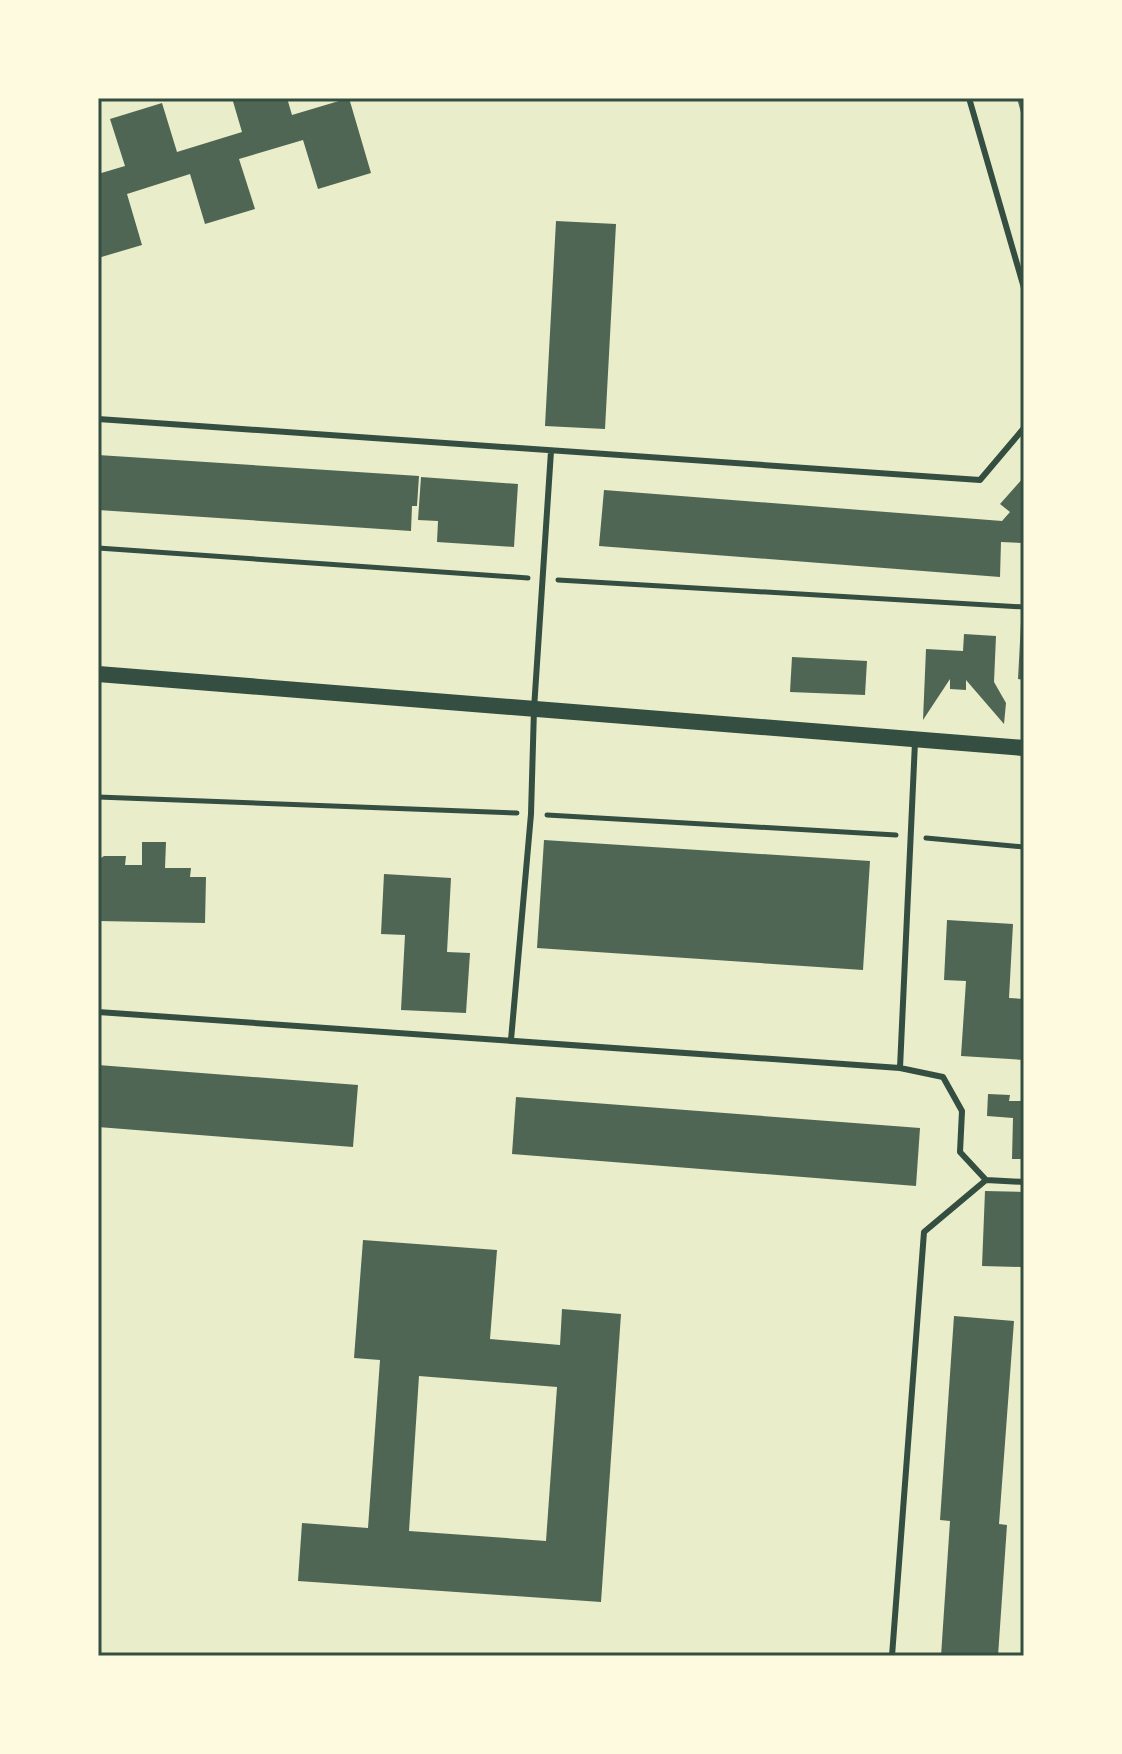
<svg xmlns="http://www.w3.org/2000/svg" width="1122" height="1754" viewBox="0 0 1122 1754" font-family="'Source Sans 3',sans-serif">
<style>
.building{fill:#4f6655;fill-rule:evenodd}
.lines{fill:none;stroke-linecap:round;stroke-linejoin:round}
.path{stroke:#344e41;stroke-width:5}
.service{stroke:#344e41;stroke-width:6}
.secondary{stroke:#344e41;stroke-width:16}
.neatline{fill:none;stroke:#344e41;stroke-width:3}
</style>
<rect width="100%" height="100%" fill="#e9edc9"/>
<path class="building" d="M 232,98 L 287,98 L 292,115 L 349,98 L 371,173 L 318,189 L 303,140 L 239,159 L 255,209 L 205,224 L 190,174 L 127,194 L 142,245 L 98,258 L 98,174 L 125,166 L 110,119 L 162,103 L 177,152 L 242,132 Z
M 1017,98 L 1024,98 L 1024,120 L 1023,120 Z
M 556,221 L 616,224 L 605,429 L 545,426 Z
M 98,455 L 419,476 L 417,506 L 412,506 L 411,531 L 98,510 Z
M 421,477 L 518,484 L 514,547 L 437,542 L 438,521 L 418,520 Z
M 1024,477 L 1024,543 L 1001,542 L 1000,577 L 599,546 L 604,490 L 1002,521 L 1010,512 L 1000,504 Z
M 1021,623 L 1024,623 L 1024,680 L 1018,679 Z
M 964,634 L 996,636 L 994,682 L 1006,703 L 1004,724 L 966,680 L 966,690 L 950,689 L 950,679 L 923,720 L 926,649 L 963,651 Z
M 792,657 L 867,661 L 865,695 L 790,692 Z
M 544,840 L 870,861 L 863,970 L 537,948 Z
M 142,842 L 166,842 L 165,868 L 191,868 L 190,877 L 206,877 L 205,923 L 98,921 L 98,860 L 104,856 L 126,856 L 125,865 L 142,865 Z
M 384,874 L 451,878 L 447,952 L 470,953 L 466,1013 L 401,1010 L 405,935 L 381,934 Z
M 947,920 L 1013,924 L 1009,998 L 1024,999 L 1024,1060 L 961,1056 L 966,981 L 944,980 Z
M 98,1065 L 358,1085 L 353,1147 L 98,1127 Z
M 988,1094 L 1010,1095 L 1009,1101 L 1024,1101 L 1024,1159 L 1012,1159 L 1013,1118 L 987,1116 Z
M 516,1097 L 920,1128 L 916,1186 L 512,1154 Z
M 985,1191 L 1024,1192 L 1024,1248 L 1021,1248 L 1021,1267 L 982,1266 Z
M 363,1240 L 497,1250 L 490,1339 L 560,1345 L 562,1309 L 621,1314 L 601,1602 L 298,1581 L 302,1523 L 368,1528 L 380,1360 L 354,1358 ZM 419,1376 L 557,1387 L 546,1541 L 409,1531 Z
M 954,1316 L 1014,1321 L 999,1524 L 1007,1525 L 998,1656 L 941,1656 L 950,1521 L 940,1520 Z"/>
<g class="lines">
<path class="path" d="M 98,548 L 528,578
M 558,580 L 1024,607
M 98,797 L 517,813
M 547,815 L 896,835
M 926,838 L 1024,847"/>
<path class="service" d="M 969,98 L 1024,288
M 98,419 L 980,480 L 1024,428
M 98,1012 L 900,1068 L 915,742
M 511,1040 L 531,814 L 534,709 L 551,451
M 900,1068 L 943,1077 L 962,1111 L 960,1152 L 986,1180
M 892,1656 L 924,1232 L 986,1180 L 1024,1182"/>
<path class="secondary" d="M 98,674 L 1024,748"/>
</g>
<rect width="1122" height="1754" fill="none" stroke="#fefae0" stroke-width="200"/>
<rect x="100" y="100" width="922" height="1554" class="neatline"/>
</svg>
